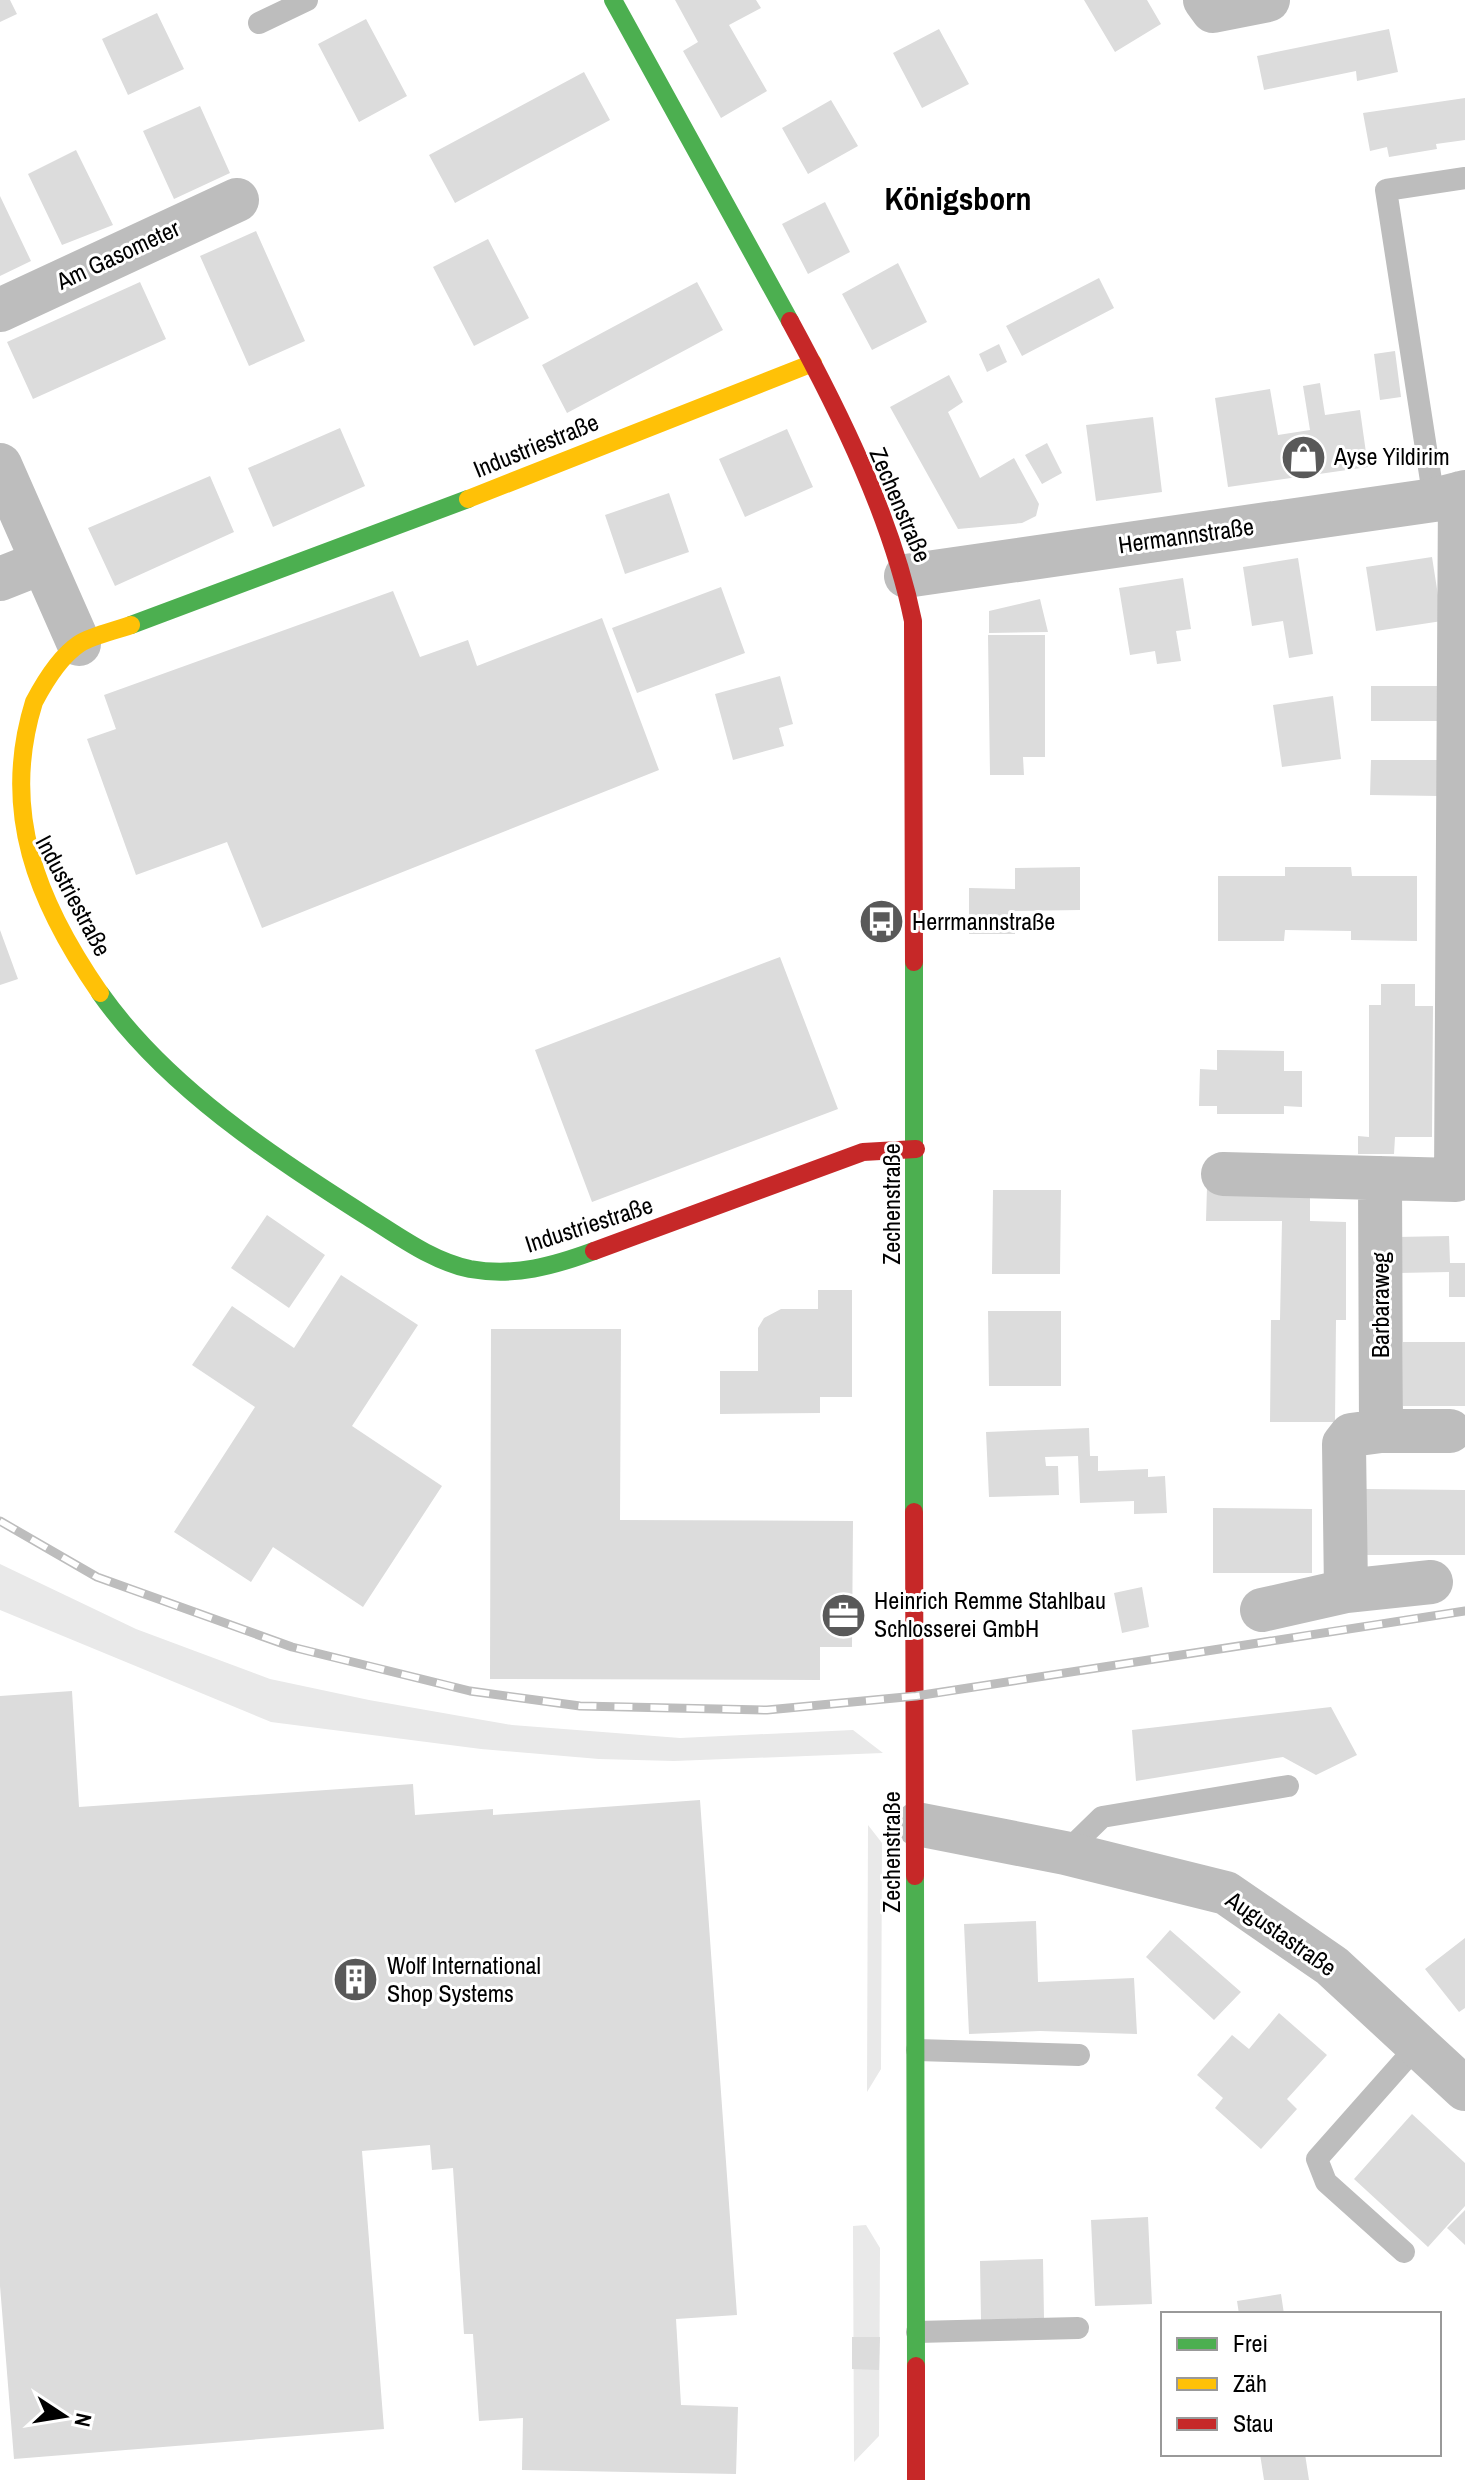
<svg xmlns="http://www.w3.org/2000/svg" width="1465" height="2480" viewBox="0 0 1465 2480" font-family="'Archivo Narrow',sans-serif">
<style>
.green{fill:#e9e9e9}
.building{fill:#dcdcdc}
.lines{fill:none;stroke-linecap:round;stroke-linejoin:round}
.lane{stroke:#bdbdbd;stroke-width:22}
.street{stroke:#bdbdbd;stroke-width:44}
.fast{stroke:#4caf50;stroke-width:18}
.slow{stroke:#ffc107;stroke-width:18}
.jam{stroke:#c62828;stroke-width:18}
.rail-casing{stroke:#bdbdbd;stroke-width:9}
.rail{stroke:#fff;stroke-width:6;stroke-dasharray:18;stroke-linecap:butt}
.labels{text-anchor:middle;stroke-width:6;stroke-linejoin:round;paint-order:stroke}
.street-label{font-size:24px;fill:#000;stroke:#fff}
.poi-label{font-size:24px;fill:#000;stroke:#fff;text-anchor:start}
.district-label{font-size:32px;font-weight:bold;fill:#000;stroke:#fff}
</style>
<rect width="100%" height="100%" fill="#fff"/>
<path class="green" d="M 0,1564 L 136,1629 L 270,1679 L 369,1700 L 512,1725 L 680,1738 L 853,1730 L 883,1753 L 674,1761 L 599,1759 L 481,1749 L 271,1722 L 0,1610 Z
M 868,1825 L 882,1843 L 881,2069 L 867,2092 Z
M 866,2225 L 880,2248 L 879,2436 L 854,2462 L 853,2226 Z"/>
<path class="building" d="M 0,0 L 10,0 L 17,14 L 0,22 Z
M 675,0 L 756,0 L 761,8 L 729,25 L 767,91 L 721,118 L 683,51 L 698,42 Z
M 1084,0 L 1147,0 L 1161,24 L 1115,52 Z
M 157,13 L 184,69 L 128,95 L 102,39 Z
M 366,19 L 407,96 L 359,122 L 318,44 Z
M 939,29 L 969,84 L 922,108 L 893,53 Z
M 1389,29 L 1398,72 L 1357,81 L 1356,71 L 1264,90 L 1257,56 Z
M 584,72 L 610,120 L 455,203 L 429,155 Z
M 1465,98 L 1465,140 L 1436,144 L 1437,149 L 1389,157 L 1387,147 L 1370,151 L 1363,113 Z
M 831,100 L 858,146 L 808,174 L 782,128 Z
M 200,106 L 230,173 L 174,199 L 143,131 Z
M 76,150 L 113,225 L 62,245 L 28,174 Z
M 0,196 L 31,261 L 0,276 Z
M 825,202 L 850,252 L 808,274 L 782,224 Z
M 256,231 L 305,341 L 249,366 L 200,256 Z
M 488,239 L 529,318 L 474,346 L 433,267 Z
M 898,263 L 927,322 L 872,350 L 842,294 Z
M 1099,278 L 1114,308 L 1022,356 L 1006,326 Z
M 140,282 L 166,339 L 33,399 L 7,342 Z
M 697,282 L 723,330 L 567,413 L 542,365 Z
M 999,344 L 1007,362 L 987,372 L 979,354 Z
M 1395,351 L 1401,397 L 1380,400 L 1374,354 Z
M 949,375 L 963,402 L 948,412 L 980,478 L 1014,458 L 1039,504 L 1036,516 L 1022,523 L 958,529 L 890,407 Z
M 1320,383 L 1325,415 L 1360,410 L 1368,467 L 1228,487 L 1215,398 L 1270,389 L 1278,435 L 1310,430 L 1303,386 Z
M 1153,417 L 1162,492 L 1096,501 L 1086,425 Z
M 340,428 L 365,486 L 273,527 L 248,468 Z
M 787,429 L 813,487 L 745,517 L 719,459 Z
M 1047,443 L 1062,473 L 1042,484 L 1025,455 Z
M 210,476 L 234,532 L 115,586 L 88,528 Z
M 669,493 L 689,552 L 625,574 L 605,515 Z
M 1432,557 L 1442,621 L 1376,631 L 1366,567 Z
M 1298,558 L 1313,654 L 1289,658 L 1283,621 L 1252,626 L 1243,567 Z
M 1183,578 L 1191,629 L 1176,631 L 1181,661 L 1157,664 L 1155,651 L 1130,655 L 1119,588 Z
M 721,587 L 745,653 L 637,693 L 612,628 Z
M 393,591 L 420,657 L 468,640 L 477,666 L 602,618 L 659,770 L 262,928 L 227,842 L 136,875 L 87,739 L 116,729 L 104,695 Z
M 1040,599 L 1048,632 L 989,633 L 989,611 Z
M 988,635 L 1045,635 L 1045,757 L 1023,757 L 1024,775 L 990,775 Z
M 780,676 L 793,724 L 779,728 L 784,746 L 733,760 L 715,694 Z
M 1371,686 L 1440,686 L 1440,721 L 1371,721 Z
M 1333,696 L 1341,759 L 1282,767 L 1273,705 Z
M 1371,760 L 1440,760 L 1440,796 L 1370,795 Z
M 1080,867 L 1080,910 L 1015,911 L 1015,934 L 969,934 L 969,888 L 1015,889 L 1015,868 Z
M 1285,867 L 1351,867 L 1352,876 L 1417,876 L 1417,941 L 1351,940 L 1351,931 L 1285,930 L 1284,941 L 1218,941 L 1218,876 L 1285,876 Z
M 0,930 L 18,979 L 0,985 Z
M 780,957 L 838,1109 L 592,1202 L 535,1050 Z
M 1381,984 L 1415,984 L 1415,1006 L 1433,1006 L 1432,1137 L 1395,1137 L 1394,1154 L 1358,1154 L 1358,1136 L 1369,1137 L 1369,1005 L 1381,1005 Z
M 1217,1050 L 1284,1051 L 1284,1071 L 1302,1071 L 1302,1107 L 1284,1106 L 1284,1114 L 1217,1114 L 1217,1106 L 1199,1106 L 1200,1069 L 1217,1070 Z
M 1207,1187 L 1310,1188 L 1310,1221 L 1346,1222 L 1346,1320 L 1336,1320 L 1335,1422 L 1270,1422 L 1271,1320 L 1280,1320 L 1282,1221 L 1206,1221 Z
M 993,1190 L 1061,1190 L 1060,1274 L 992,1274 Z
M 267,1215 L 325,1255 L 289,1308 L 231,1268 Z
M 1449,1236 L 1450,1263 L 1465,1263 L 1465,1297 L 1449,1297 L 1449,1272 L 1398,1273 L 1397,1237 Z
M 341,1275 L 418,1325 L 352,1426 L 442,1486 L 363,1607 L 273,1547 L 251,1582 L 174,1532 L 255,1407 L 192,1365 L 232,1306 L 294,1348 Z
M 818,1290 L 852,1290 L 852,1397 L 820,1397 L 820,1413 L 720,1414 L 720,1371 L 758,1371 L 758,1328 L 764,1318 L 781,1309 L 818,1309 Z
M 988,1311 L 1061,1311 L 1061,1386 L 989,1386 Z
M 491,1329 L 621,1329 L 620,1520 L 853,1521 L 852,1647 L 820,1647 L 820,1680 L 490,1679 Z
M 1403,1342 L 1465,1342 L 1465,1406 L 1403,1406 Z
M 1089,1428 L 1090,1456 L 1098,1456 L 1098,1471 L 1148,1469 L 1148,1477 L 1165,1476 L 1167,1513 L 1134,1514 L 1134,1501 L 1080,1503 L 1078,1456 L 1045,1457 L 1046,1466 L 1058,1466 L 1059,1495 L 989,1497 L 986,1432 Z
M 1365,1489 L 1465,1490 L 1465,1555 L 1365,1555 Z
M 1213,1508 L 1312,1509 L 1312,1573 L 1213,1573 Z
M 1142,1587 L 1149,1627 L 1122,1633 L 1114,1593 Z
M 72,1691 L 79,1807 L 413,1784 L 415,1815 L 493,1809 L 493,1815 L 700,1800 L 737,2315 L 676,2319 L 681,2405 L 738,2407 L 736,2474 L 522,2470 L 523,2418 L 479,2421 L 473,2334 L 464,2334 L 453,2168 L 432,2170 L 430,2145 L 362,2151 L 384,2429 L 14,2459 L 0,2286 L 0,1696 Z
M 1331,1707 L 1357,1755 L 1316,1775 L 1283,1757 L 1136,1781 L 1132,1730 Z
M 1036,1921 L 1038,1982 L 1134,1978 L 1137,2034 L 1040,2031 L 969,2034 L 964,1924 Z
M 1170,1930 L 1241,1992 L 1214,2020 L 1146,1957 Z
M 1465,1938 L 1465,2008 L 1459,2012 L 1425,1969 Z
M 1279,2013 L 1327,2055 L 1287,2099 L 1297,2109 L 1261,2149 L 1215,2108 L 1223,2098 L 1197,2075 L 1232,2035 L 1249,2049 Z
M 1412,2114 L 1465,2163 L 1465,2206 L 1428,2247 L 1354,2179 Z
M 1465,2210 L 1465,2245 L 1447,2228 Z
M 1148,2217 L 1152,2304 L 1095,2306 L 1091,2220 Z
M 1043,2259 L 1044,2318 L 981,2320 L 980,2261 Z
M 1281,2294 L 1284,2314 L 1239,2314 L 1237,2301 Z
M 852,2337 L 880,2337 L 879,2370 L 852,2369 Z
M 1260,2454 L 1305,2454 L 1309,2480 L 1264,2480 Z"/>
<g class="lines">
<path class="lane" d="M 259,23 L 307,0
M 1434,500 L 1386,190 L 1465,178
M 1065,1853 L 1102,1817 L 1288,1786
M 917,2050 L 1079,2055
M 1404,2252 L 1326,2182 L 1317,2159 L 1418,2045
M 917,2332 L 1078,2328"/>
<path class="street" d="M 1205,0 L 1213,11 L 1268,0
M 0,310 L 237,200
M 0,465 L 79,644
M 906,576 L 1434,500 L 1465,492
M 0,579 L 43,562
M 1223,1174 L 1456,1180 L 1460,493
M 1380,1178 L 1381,1431 L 1450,1431
M 1381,1431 L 1351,1435 L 1344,1444 L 1346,1591 L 1431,1582
M 1262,1610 L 1346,1591
M 917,1824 L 1065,1853 L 1226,1893 L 1332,1966 L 1465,2089"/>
<path class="fast" d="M 613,0 L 790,321
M 131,625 L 468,499
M 914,962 L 914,1512
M 100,993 C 167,1088 271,1155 368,1217 C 400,1237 432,1261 470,1269 C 515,1277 553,1266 594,1251
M 915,1876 L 916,2366"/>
<path class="slow" d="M 468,499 L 813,363
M 100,993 C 37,902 0,811 34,702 C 44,683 61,656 79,644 C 93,635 115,631 131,625"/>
<path class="jam" d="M 790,321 C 840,413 892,518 913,621 L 914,962
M 594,1251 L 863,1152 L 916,1149
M 914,1512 L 915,1876
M 916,2366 L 916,2480"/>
<defs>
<path id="rail" d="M 0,1521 L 97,1577 L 292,1647 L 470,1691 L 580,1706 L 767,1710 L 916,1696 L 1465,1611"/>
</defs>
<use href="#rail" class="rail-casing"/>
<use href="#rail" class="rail"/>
</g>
<defs>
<symbol id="shop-disc" viewBox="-11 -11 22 22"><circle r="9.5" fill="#595959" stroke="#fff"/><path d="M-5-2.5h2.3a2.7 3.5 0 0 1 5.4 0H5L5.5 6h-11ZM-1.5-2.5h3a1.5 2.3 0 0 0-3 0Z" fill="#fff"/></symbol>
<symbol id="bus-disc" viewBox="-11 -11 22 22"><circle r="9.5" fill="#595959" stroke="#fff"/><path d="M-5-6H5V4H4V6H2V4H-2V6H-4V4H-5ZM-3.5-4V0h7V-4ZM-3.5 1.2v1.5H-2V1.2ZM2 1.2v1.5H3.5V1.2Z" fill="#fff"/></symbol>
<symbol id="office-disc" viewBox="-11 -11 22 22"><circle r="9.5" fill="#595959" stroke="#fff"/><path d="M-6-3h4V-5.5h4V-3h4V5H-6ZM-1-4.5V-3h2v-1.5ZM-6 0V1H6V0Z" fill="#fff"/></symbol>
<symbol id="building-disc" viewBox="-11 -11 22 22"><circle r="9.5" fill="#595959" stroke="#fff"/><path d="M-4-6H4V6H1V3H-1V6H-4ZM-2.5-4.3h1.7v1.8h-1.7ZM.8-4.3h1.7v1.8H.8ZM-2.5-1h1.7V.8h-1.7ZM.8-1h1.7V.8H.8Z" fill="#fff"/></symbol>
</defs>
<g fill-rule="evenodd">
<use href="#shop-disc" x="1278" y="432" width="51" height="51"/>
<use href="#bus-disc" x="856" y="896" width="51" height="51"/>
<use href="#office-disc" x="818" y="1590" width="51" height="51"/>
<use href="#building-disc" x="330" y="1954" width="51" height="51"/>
</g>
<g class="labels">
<g class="street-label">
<text transform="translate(118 255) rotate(-25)" y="8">Am Gasometer</text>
<text transform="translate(536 446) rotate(-22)" y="8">Industriestraße</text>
<text transform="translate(900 505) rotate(67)" y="8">Zechenstraße</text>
<text transform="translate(1186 536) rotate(-8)" y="8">Hermannstraße</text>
<text transform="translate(73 896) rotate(62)" y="8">Industriestraße</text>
<text transform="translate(892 1204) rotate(-90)" y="8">Zechenstraße</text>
<text transform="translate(589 1225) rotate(-18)" y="8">Industriestraße</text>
<text transform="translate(1381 1305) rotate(-90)" y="8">Barbaraweg</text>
<text transform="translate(892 1852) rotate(-90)" y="8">Zechenstraße</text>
<text transform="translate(1281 1934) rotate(35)" y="8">Augustastraße</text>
</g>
<g class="poi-label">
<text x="1334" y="465">Ayse Yildirim</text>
<text x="912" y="930">Herrmannstraße</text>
<text x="874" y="1609">Heinrich Remme Stahlbau<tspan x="874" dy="28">Schlosserei GmbH</tspan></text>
<text x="387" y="1974">Wolf International<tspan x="387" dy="28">Shop Systems</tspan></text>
</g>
<g class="district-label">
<text x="958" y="210">Königsborn</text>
</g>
</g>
<rect x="1161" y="2312" width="280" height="144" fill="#ffffff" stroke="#999999" stroke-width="2"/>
<rect x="1177" y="2338" width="40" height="12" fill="#4caf50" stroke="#999999" stroke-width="2"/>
<text x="1233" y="2352" font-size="24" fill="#000000">Frei</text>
<rect x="1177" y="2378" width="40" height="12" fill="#ffc107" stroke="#999999" stroke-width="2"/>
<text x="1233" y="2392" font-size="24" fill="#000000">Zäh</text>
<rect x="1177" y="2418" width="40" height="12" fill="#c62828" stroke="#999999" stroke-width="2"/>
<text x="1233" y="2432" font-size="24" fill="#000000">Stau</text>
<g transform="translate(64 2416) rotate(102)" stroke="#ffffff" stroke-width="6" paint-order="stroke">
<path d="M0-6L14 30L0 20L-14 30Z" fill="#000000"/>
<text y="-12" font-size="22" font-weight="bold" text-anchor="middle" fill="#000000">N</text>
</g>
</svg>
